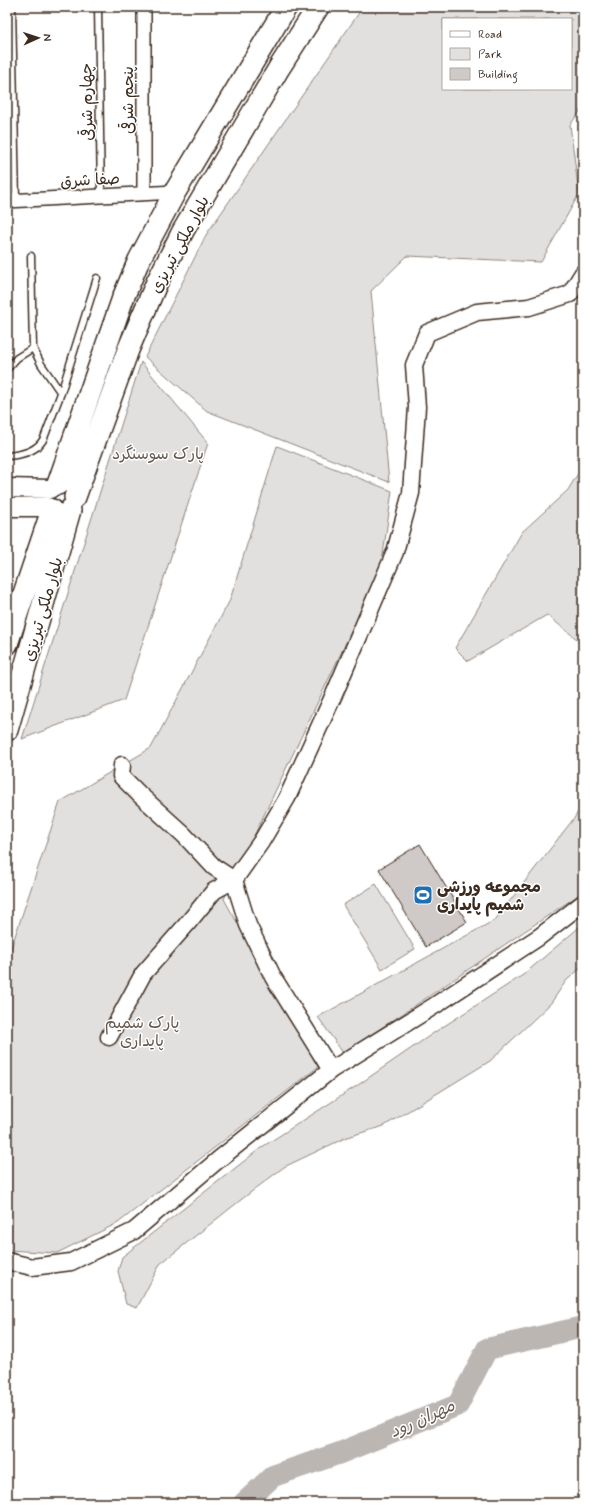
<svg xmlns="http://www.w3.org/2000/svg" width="590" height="1510" viewBox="0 0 590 1510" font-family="Mynerve,'Playpen Sans Arabic',sans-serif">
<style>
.green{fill:#e2e0de;stroke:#8e857e;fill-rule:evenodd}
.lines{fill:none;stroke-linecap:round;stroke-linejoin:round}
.river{stroke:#bcb6b3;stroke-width:22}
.building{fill:#cfcac7;stroke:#3b2a1e}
.service-casing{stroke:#3b2a1e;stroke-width:9}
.minor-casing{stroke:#3b2a1e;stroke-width:16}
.tertiary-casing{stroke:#3b2a1e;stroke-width:19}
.secondary-casing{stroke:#3b2a1e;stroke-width:21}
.primary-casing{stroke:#3b2a1e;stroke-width:24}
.service{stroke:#fff;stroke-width:6}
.minor{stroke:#fff;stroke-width:13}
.tertiary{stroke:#fff;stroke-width:16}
.secondary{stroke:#fff;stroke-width:18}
.primary{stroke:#fff;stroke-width:21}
.labels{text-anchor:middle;stroke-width:3;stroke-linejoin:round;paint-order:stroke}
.street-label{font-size:16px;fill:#3b2a1e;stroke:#fff}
.park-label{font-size:16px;fill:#65584e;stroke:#fff}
.poi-label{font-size:16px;font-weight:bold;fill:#3b2a1e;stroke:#fff;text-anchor:start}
.water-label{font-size:17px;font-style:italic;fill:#685b52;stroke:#fff}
</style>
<rect width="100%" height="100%" fill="#fff"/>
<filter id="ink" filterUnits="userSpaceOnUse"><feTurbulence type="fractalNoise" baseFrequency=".025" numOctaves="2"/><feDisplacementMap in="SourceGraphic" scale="8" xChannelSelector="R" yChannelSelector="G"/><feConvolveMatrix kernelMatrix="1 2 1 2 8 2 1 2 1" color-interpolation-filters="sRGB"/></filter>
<g filter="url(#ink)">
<path class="green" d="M 363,7 L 583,7 L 583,107 L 570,125 L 579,194 L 541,262 L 407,256 L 371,291 L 389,482 L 207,411 L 145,357 L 206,235 ZM 443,19 L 571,19 L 571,89 L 443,89 Z
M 141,362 L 208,443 L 124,700 L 22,739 Z
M 277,446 L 392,491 L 381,569 L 224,899 L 318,1067 L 118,1223 L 57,1253 L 7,1250 L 7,960 L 60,802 L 151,748 L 230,600 Z
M 583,465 L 583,644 L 547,615 L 468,661 L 455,648 L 522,532 L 568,490 Z
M 583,802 L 583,892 C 503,945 424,1001 343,1053 L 318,1017 L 495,920 L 575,817 Z
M 376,884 L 415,949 L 382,969 L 343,905 Z
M 583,924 L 583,966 L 566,981 L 551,1003 L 490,1061 L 384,1126 L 347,1137 L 284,1167 L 242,1199 L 160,1264 L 137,1308 L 126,1304 L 118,1271 L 122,1257 L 262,1147 L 358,1085 L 435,1032 L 523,975 Z"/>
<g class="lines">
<path class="river" d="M 244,1503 L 273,1476 L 340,1453 L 458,1405 L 487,1349 L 583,1327"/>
</g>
<path class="building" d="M 420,844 L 467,922 L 426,947 L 379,869 Z"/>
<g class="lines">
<defs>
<path id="service" d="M 12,7 L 16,200
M 98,7 L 101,196
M 31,256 L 33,348 L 41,364 L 61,393
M 7,369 L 17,358 L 33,348
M 7,456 C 21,455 38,451 44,438 L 61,393 L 97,278"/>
<path id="minor" d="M 144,7 L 144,193
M 7,201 L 175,192"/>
<path id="tertiary" d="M 109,1037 L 143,974 L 187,924 L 214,891 L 234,880 L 214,867 L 184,835 L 139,794 L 121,776 L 122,765
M 331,1070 L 273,977 L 248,925 L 234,880 L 261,842 L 287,798 L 336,690 L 395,552 L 411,493 L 417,407 L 414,365 L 427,333 L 477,312 L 529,307 L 570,294 L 583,273
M 7,1261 L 32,1267 L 71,1262 L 134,1231 L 218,1160 L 331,1070 L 434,1006 L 539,937 L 583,903"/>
<path id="secondary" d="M 7,488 L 50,489
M 7,507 L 48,507"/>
<path id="primary" d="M 58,484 L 123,298 L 139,260 L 175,192 L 286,7
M 75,497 L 128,350 L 157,282 L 183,231 L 279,68 L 318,7
M 7,644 L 52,510
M 7,730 L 70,510"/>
</defs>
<use href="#service" class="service-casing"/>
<use href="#minor" class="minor-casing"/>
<use href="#tertiary" class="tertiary-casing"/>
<use href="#secondary" class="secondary-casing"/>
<use href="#primary" class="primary-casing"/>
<use href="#service" class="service"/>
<use href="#minor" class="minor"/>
<use href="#tertiary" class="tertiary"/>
<use href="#secondary" class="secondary"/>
<use href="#primary" class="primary"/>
</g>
</g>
<defs>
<symbol id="stadium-square" viewBox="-11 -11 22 22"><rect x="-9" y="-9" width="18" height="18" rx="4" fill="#1f6fb2" stroke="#fff"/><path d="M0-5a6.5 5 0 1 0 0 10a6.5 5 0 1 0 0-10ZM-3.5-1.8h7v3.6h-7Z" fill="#fff"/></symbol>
</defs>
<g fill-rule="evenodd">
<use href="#stadium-square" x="412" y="884" width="22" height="22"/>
</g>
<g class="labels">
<g class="street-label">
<text transform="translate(127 100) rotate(-90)" y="6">پنجم شرقی</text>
<text transform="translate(86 102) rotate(-91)" y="6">چهارم شرقی</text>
<text transform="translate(90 179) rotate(-3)" y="6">صفا شرق</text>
<text transform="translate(179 244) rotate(-62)" y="6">بلوار ملکى تبریزى</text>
<text transform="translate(42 609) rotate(-74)" y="6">بلوار ملکى تبریزى</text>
</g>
<g class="park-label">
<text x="158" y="459">پارک سوسنگرد</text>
<text x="142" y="1028">پارک شمیم<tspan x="142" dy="18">پایداری</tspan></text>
</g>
<g class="poi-label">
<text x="437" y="892">مجموعه ورزشی<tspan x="437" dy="18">شمیم پایداری</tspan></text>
</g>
<g class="water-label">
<text transform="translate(422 1418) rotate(-24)" y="6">مهران رود</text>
</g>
</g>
<rect width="590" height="1510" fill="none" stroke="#fff" stroke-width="24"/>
<rect x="12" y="12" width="566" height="1486" fill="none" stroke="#3b2a1e" stroke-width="1.5" filter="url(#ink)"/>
<rect x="442" y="18" width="130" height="72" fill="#ffffff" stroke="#b1aaa5"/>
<rect x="450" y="31" width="20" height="6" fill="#ffffff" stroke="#b1aaa5"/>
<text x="478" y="38" font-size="12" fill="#3b2a1e">Road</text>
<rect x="450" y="48" width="20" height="12" fill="#e2e0de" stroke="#b1aaa5"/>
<text x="478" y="58" font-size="12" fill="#3b2a1e">Park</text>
<rect x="450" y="68" width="20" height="12" fill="#cfcac7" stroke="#b1aaa5"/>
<text x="478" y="78" font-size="12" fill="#3b2a1e">Building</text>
<g transform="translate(38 38) rotate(87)" stroke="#ffffff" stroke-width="3" paint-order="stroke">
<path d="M0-3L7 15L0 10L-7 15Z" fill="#3b2a1e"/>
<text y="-6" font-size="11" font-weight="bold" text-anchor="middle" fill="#3b2a1e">N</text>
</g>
</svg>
